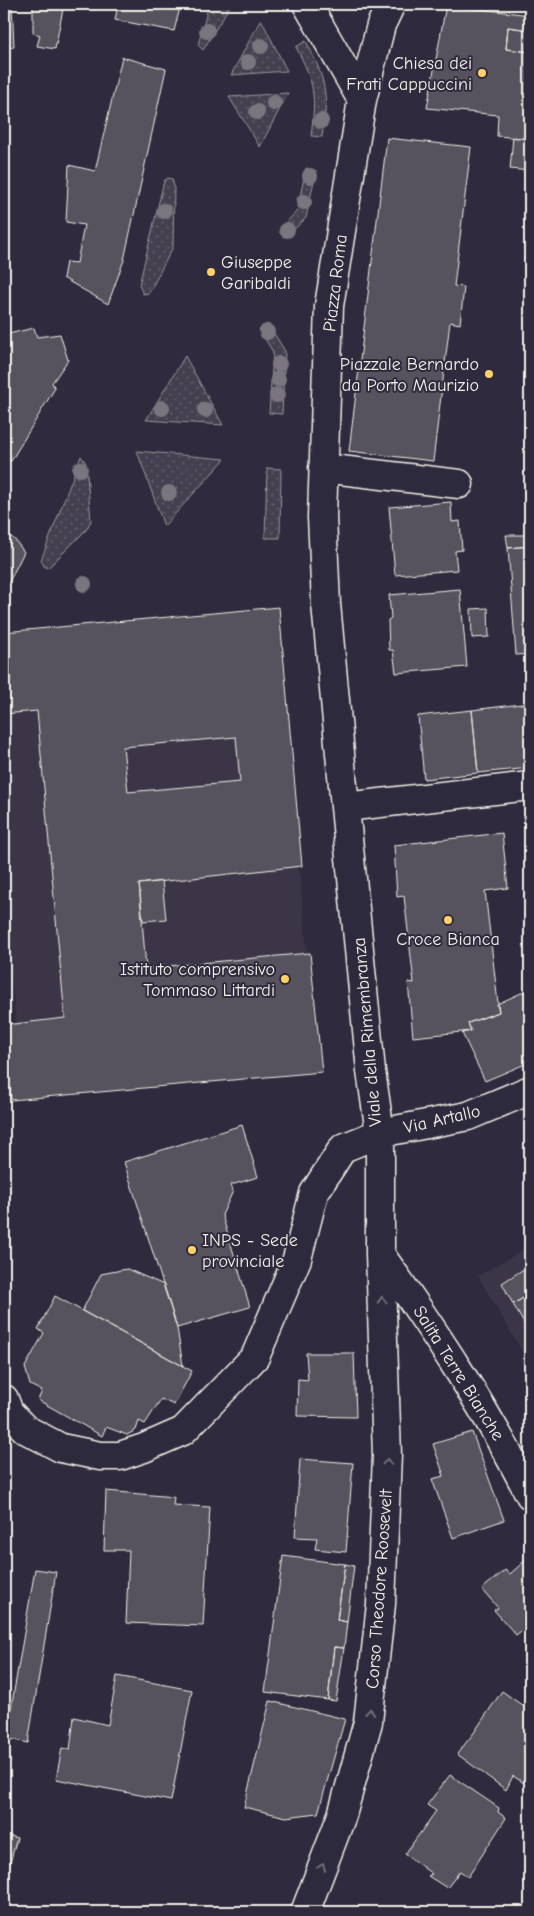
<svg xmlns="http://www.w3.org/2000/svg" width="534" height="1916" viewBox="0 0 534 1916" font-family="'Comic Neue',sans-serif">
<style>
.built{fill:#3b3647}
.grass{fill:url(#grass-dots);stroke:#9c989c}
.building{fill:#56525f;stroke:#f4f1e8;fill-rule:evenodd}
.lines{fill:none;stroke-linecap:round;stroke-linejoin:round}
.minor-casing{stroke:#f4f1e8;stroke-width:31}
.minor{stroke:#2f2a3d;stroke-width:28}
.tree{fill:#7a757e}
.oneway{stroke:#747079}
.poi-dot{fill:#ffd166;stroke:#2f2a3d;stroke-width:2}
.labels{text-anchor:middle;stroke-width:4;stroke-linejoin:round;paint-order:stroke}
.poi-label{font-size:18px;fill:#f4f1e8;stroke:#2f2a3d;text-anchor:end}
.street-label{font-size:18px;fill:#f4f1e8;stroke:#2f2a3d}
</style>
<defs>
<pattern id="grass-dots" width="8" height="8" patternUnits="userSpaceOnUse" patternTransform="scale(1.25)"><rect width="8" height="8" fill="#454050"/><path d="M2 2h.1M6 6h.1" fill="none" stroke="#605c69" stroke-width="1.8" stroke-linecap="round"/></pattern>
</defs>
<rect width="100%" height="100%" fill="#2f2a3d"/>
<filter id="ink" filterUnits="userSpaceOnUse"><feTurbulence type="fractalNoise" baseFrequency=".02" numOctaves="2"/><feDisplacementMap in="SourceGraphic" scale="10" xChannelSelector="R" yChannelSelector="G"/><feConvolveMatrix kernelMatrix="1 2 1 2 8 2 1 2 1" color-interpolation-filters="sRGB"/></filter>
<g filter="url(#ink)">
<path class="built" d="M 274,615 L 318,1063 L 23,1092 L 4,908 L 4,640 Z
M 530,1246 L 530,1365 L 478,1276 Z"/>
<path class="grass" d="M 209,4 L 231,4 L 203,50 L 198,45 Z
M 261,19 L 287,71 L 231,75 Z
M 306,41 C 326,80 329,94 322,137 L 311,136 C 316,95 315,84 296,47 Z
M 288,93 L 260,147 L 229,97 Z
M 306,168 L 316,171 L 306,218 L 286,237 L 279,230 L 297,211 Z
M 168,178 L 172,179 L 174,186 L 173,247 L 149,293 L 143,294 L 139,285 L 164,181 Z
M 268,324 L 285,351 L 282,414 L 269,413 L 273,352 L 259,329 Z
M 185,356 L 223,425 L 146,420 Z
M 137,451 L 225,459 L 164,526 Z
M 81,456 L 86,463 L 91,521 L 86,530 L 48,568 L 44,566 L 41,560 Z
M 267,468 L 281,469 L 280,538 L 265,538 Z"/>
<path class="building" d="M 4,4 L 12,4 L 14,47 L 4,48 Z
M 33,4 L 64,4 L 55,49 L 37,46 L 40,35 L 33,33 Z
M 118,4 L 181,4 L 174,31 L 115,20 Z
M 446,5 L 530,15 L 530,30 L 508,27 L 506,49 L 530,52 L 530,139 L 497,136 L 498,115 L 427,108 Z
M 508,27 L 530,30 L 530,52 L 506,49 Z
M 122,57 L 166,69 L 124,260 L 108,304 L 63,278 L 66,262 L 77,263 L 84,225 L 66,222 L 69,165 L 95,171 Z
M 513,137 L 530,139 L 530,171 L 510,169 Z
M 387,138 L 471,147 L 454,286 L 464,287 L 460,324 L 450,322 L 433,461 L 349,451 Z
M 34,328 L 37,337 L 60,334 L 68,360 L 52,383 L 55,388 L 11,461 L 4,461 L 4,335 Z
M 451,502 L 452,522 L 460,521 L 462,550 L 455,551 L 457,570 L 395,575 L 389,507 Z
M 4,531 L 15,540 L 24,552 L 4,592 Z
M 506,535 L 530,535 L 530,546 L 508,548 Z
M 530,546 L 530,654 L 516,655 L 508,548 Z
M 460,589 L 467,667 L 396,673 L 393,650 L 389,650 L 388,620 L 391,618 L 389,595 Z
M 279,607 L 302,866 L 139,884 L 146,968 L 310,953 L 322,1072 L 11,1100 L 4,1022 L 14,1024 L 65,1018 L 37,711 L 4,714 L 4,632 ZM 236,737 L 240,782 L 128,792 L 123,747 Z
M 488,608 L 489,637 L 472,638 L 471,609 Z
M 530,703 L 530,768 L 478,773 L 472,710 Z
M 472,710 L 478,773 L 424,779 L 418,716 Z
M 502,833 L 508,888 L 485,891 L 499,1012 L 468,1023 L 471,1031 L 413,1037 L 408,982 L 414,983 L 404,896 L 397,897 L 394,845 Z
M 162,881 L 166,919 L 143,921 L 139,884 Z
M 530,989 L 530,1062 L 485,1081 L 462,1033 L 471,1031 L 468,1023 L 499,1012 L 497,1004 Z
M 242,1125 L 258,1177 L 231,1185 L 233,1191 L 222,1215 L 250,1307 L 177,1328 L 124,1162 Z
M 530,1265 L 530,1294 L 513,1304 L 502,1283 Z
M 127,1269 L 164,1285 L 177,1328 L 183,1366 L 82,1311 L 101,1274 Z
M 530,1294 L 530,1334 L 513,1304 Z
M 55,1296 L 192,1371 L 174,1405 L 161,1399 L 145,1424 L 139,1421 L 136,1430 L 127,1435 L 106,1427 L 102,1436 L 38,1400 L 42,1391 L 30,1385 L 25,1367 L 44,1333 L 38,1329 Z
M 306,1353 L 354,1353 L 356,1417 L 297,1416 L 298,1379 L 308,1380 Z
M 472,1432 L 504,1520 L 453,1538 L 432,1479 L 444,1476 L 433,1444 Z
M 300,1459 L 353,1463 L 346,1552 L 315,1549 L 317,1538 L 295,1537 Z
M 106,1491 L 174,1497 L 173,1505 L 210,1507 L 203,1626 L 126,1623 L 129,1550 L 104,1550 Z
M 283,1556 L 345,1564 L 337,1620 L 347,1622 L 344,1648 L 334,1647 L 328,1700 L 265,1692 Z
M 530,1556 L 530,1624 L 516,1635 L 494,1610 L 498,1608 L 482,1589 L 505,1570 L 510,1574 Z
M 345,1564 L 354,1566 L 347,1622 L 337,1620 Z
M 35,1569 L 56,1572 L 28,1743 L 6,1738 Z
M 334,1647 L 344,1648 L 336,1701 L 328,1700 Z
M 117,1676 L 192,1690 L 171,1801 L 56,1779 L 62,1748 L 70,1750 L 74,1717 L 108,1725 Z
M 502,1691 L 530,1711 L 530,1774 L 524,1783 L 513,1776 L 506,1790 L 457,1754 L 473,1734 Z
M 270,1701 L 345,1719 L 318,1813 L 286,1817 L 244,1807 Z
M 450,1775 L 499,1808 L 498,1812 L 506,1818 L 468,1877 L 460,1871 L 447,1888 L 428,1876 L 432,1874 L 405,1854 L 436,1811 L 427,1805 Z
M 4,1834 L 17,1838 L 4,1884 Z"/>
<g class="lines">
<defs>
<path id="minor" d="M 307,4 L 362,100
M 323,468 L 459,484
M 345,807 L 530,786
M 380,1254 C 435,1332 487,1410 530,1495
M 4,1399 L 9,1412 L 25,1429 L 61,1448 L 100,1456 L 120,1456 L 144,1448 L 183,1431 L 255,1357 L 297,1259 L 314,1193 L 343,1148 L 380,1133 L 468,1116 L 530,1090
M 305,1912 L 342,1815 L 368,1722 L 381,1604 L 387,1455 L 380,1254 L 380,1133 L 371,1071 L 345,807 L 326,604 L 322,517 L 329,306 L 362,100 L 381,25 L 391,4"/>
</defs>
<use href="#minor" class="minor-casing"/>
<use href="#minor" class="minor"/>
</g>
<g class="tree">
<circle cx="207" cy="31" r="8"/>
<circle cx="261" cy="46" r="8"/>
<circle cx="248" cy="62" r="8"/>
<circle cx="274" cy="103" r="8"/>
<circle cx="257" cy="112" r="8"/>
<circle cx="321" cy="121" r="8"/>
<circle cx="310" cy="176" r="8"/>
<circle cx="304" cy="202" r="8"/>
<circle cx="164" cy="211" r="8"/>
<circle cx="287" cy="230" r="8"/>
<circle cx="267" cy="332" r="8"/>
<circle cx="279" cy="364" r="8"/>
<circle cx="278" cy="379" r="8"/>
<circle cx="277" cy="395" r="8"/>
<circle cx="162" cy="408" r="8"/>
<circle cx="205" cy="410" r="8"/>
<circle cx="80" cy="469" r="8"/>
<circle cx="169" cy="493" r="8"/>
<circle cx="84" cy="584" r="8"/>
</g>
<defs><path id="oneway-chevron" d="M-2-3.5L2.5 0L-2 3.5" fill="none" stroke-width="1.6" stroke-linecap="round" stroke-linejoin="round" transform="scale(1.25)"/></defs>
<g class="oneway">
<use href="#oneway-chevron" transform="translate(382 1300) rotate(-92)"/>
<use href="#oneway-chevron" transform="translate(387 1462) rotate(-88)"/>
<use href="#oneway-chevron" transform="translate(370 1712) rotate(-84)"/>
<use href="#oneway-chevron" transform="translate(322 1867) rotate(-69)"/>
</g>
</g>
<g class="poi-dot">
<circle cx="482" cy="73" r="5"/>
<circle cx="211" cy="272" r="5"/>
<circle cx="489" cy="374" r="5"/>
<circle cx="448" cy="920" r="5"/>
<circle cx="285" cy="979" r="5"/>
<circle cx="192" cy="1250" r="5"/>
</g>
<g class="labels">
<g class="poi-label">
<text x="472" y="69">Chiesa dei<tspan x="472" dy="21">Frati Cappuccini</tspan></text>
<text x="221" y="268" text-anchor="start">Giuseppe<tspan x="221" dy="21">Garibaldi</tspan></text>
<text x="479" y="370">Piazzale Bernardo<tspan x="479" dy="21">da Porto Maurizio</tspan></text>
<text x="448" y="945" text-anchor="middle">Croce Bianca</text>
<text x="275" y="975">Istituto comprensivo<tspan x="275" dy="21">Tommaso Littardi</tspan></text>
<text x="202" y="1246" text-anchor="start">INPS - Sede<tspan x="202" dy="21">provinciale</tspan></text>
</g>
<g class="street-label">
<text transform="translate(335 283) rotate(-83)" y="6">Piazza Roma</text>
<text transform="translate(367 1032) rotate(-95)" y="6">Viale della Rimembranza</text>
<text transform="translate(442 1119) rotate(-13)" y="6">Via Artallo</text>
<text transform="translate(459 1373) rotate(58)" y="6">Salita Terre Bianche</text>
<text transform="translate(379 1589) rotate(-86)" y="6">Corso Theodore Roosevelt</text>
</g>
</g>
<rect width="534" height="1916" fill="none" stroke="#2f2a3d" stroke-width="20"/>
<rect x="10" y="10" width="514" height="1896" fill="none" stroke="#f4f1e8" stroke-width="2" filter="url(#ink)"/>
</svg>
